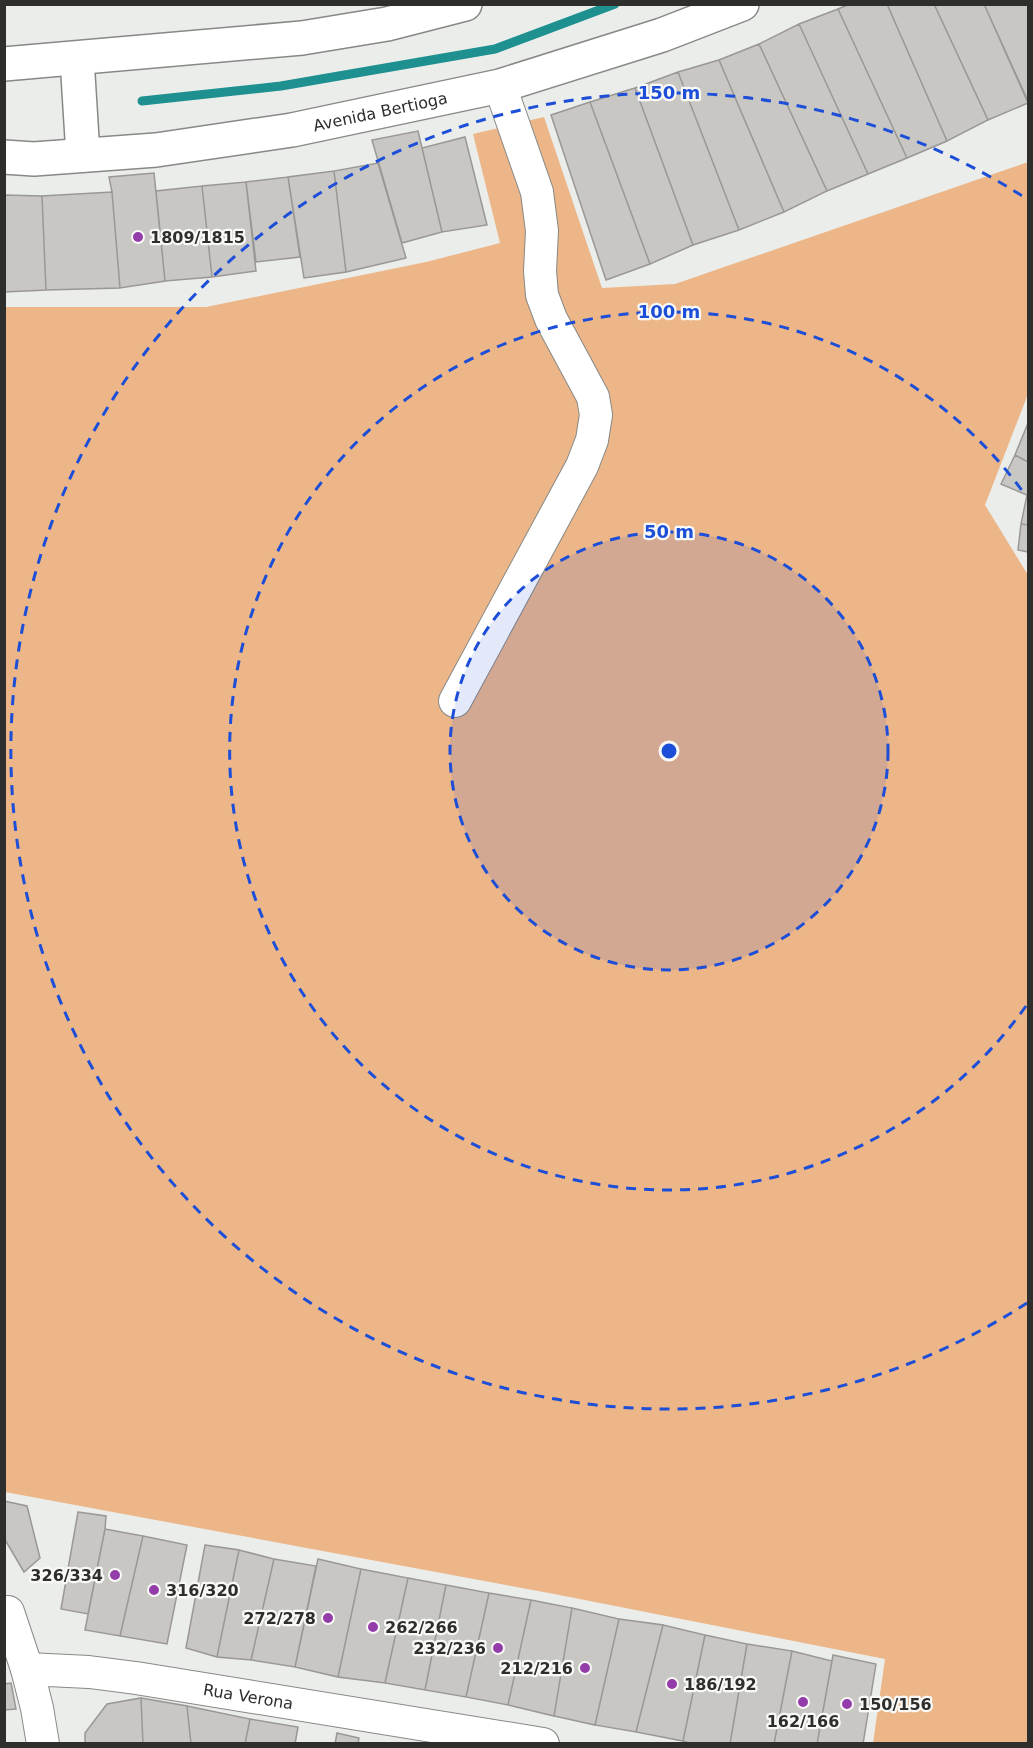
<svg xmlns="http://www.w3.org/2000/svg" width="1033" height="1748" viewBox="0 0 1033 1748" font-family="'DejaVu Sans',sans-serif">
<style>
.green{fill:#ecb689}
.lines{fill:none;stroke-linecap:round;stroke-linejoin:round}
.stream{stroke:#1f9090;stroke-width:9}
.building{fill:#c8c7c4;stroke:#999895;stroke-width:1.5}
.street-casing{stroke:#878986;stroke-width:34}
.secondary-casing{stroke:#878986;stroke-width:36}
.street{stroke:#fff;stroke-width:32}
.secondary{stroke:#fff;stroke-width:33}
.ring{fill:none;stroke:#1d4ed8;stroke-width:3;stroke-dasharray:10 8}
.poi-dot{fill:#943daa;stroke:#f9faf7;stroke-width:2}
.labels{text-anchor:middle;stroke-width:4.5;stroke-linejoin:round;paint-order:stroke}
.street-label{font-size:16px;fill:#2e2e2d;stroke:#f9faf7}
.poi-label{font-size:16px;font-weight:bold;fill:#2e2e2d;stroke:#f9faf7;text-anchor:start}
.centre{fill:#1d4ed8;stroke:#f9faf7;stroke-width:3}
.ring-label{font-size:18px;text-anchor:middle;font-weight:bold;fill:#1d4ed8;stroke:#f9faf7;stroke-width:4.5;stroke-linejoin:round;paint-order:stroke}
</style>
<rect width="100%" height="100%" fill="#ebedea"/>
<path class="green" d="M 544,117 L 602,288 L 675,284 L 1028,162 L 1028,394 L 985,505 L 1028,575 L 1028,1743 L 873,1743 L 885,1659 L 549,1593 L 5,1492 L 4,307 L 206,307 L 426,262 L 500,243 L 473,134 Z"/>
<g class="lines">
<path class="stream" d="M 142,101 L 281,86 L 495,49 L 615,4"/>
</g>
<path class="building" d="M 850,4 L 887,4 L 947,141 L 907,158 L 838,9 Z
M 887,4 L 934,4 L 988,120 L 947,141 Z
M 934,4 L 984,4 L 1028,103 L 988,120 Z
M 984,4 L 1028,4 L 1028,101 Z
M 838,9 L 907,158 L 868,174 L 799,24 Z
M 799,24 L 868,174 L 827,191 L 759,44 Z
M 759,44 L 827,191 L 784,212 L 719,60 Z
M 719,60 L 784,212 L 739,230 L 678,72 Z
M 678,72 L 739,230 L 693,245 L 635,88 Z
M 635,88 L 693,245 L 650,264 L 590,102 Z
M 590,102 L 650,264 L 606,280 L 551,115 Z
M 418,131 L 442,232 L 402,243 L 372,140 Z
M 465,137 L 487,225 L 442,232 L 422,148 Z
M 378,163 L 406,258 L 346,272 L 334,171 Z
M 334,171 L 346,272 L 304,278 L 288,177 Z
M 154,173 L 165,281 L 120,288 L 112,192 L 109,177 Z
M 288,177 L 300,257 L 256,262 L 246,182 Z
M 246,182 L 256,271 L 212,277 L 202,186 Z
M 202,186 L 212,277 L 165,281 L 156,191 Z
M 112,192 L 120,288 L 46,290 L 42,196 Z
M 4,195 L 42,196 L 46,290 L 4,292 Z
M 1028,423 L 1028,462 L 1015,455 Z
M 1015,455 L 1028,462 L 1028,525 L 1021,524 L 1027,495 L 1001,484 Z
M 1021,524 L 1028,525 L 1028,552 L 1018,550 Z
M 4,1501 L 27,1506 L 40,1558 L 24,1572 L 4,1538 Z
M 78,1512 L 106,1516 L 105,1529 L 88,1614 L 61,1609 Z
M 105,1529 L 143,1536 L 120,1636 L 85,1630 Z
M 143,1536 L 187,1545 L 167,1644 L 120,1636 Z
M 205,1545 L 239,1550 L 217,1657 L 186,1648 Z
M 239,1550 L 274,1559 L 251,1660 L 217,1657 Z
M 274,1559 L 316,1566 L 295,1667 L 251,1660 Z
M 318,1559 L 361,1569 L 338,1677 L 295,1667 Z
M 361,1569 L 408,1578 L 385,1683 L 338,1677 Z
M 408,1578 L 446,1585 L 425,1690 L 385,1683 Z
M 446,1585 L 489,1593 L 466,1697 L 425,1690 Z
M 489,1593 L 531,1600 L 508,1705 L 466,1697 Z
M 531,1600 L 572,1608 L 554,1716 L 508,1705 Z
M 572,1608 L 619,1619 L 595,1725 L 554,1716 Z
M 619,1619 L 663,1625 L 636,1732 L 595,1725 Z
M 663,1625 L 705,1635 L 683,1741 L 636,1732 Z
M 705,1635 L 747,1644 L 730,1744 L 692,1744 L 683,1741 Z
M 747,1644 L 792,1651 L 774,1744 L 730,1744 Z
M 792,1651 L 832,1661 L 817,1744 L 774,1744 Z
M 833,1655 L 876,1664 L 863,1744 L 817,1744 Z
M 11,1683 L 16,1709 L 4,1710 L 4,1684 Z
M 141,1698 L 187,1706 L 191,1744 L 143,1744 Z
M 141,1698 L 143,1744 L 85,1744 L 85,1733 L 107,1704 Z
M 187,1706 L 250,1719 L 245,1744 L 191,1744 Z
M 250,1719 L 298,1727 L 295,1744 L 245,1744 Z
M 337,1733 L 359,1738 L 358,1744 L 335,1744 Z"/>
<g class="lines">
<defs>
<g id="street">
<path d="M 455,701 L 582,466 L 592,440 L 596,415 L 593,397 L 551,319 L 542,295 L 540,271 L 542,231 L 537,192 L 500,86"/>
<path d="M 8,1612 L 27,1669"/>
<path id="s1" d="M 43,1744 L 37,1708 L 27,1669 L 89,1672 L 136,1678 L 543,1744"/>
</g>
<g id="secondary">
<path d="M 77,59 L 83,155"/>
<path d="M 4,64 L 302,38 L 387,24 L 465,4"/>
<path id="s2" d="M 4,157 L 34,159 L 156,150 L 292,130 L 500,86 L 662,35 L 742,4"/>
</g>
</defs>
<use href="#street" class="street-casing"/>
<use href="#secondary" class="secondary-casing"/>
<use href="#street" class="street"/>
<use href="#secondary" class="secondary"/>
</g>
<circle cx="669" cy="751" r="219" fill="#1d4ed8" fill-opacity=".12"/>
<g class="ring">
<circle cx="669" cy="751" r="219"/>
<path d="M1026 1006A439 439 0 1 1 1026 496"/>
<path d="M1027 1303A658 658 0 1 1 1027 199"/>
</g>
<g class="poi-dot">
<circle cx="138" cy="237" r="6"/>
<circle cx="115" cy="1575" r="6"/>
<circle cx="154" cy="1590" r="6"/>
<circle cx="328" cy="1618" r="6"/>
<circle cx="373" cy="1627" r="6"/>
<circle cx="498" cy="1648" r="6"/>
<circle cx="585" cy="1668" r="6"/>
<circle cx="672" cy="1684" r="6"/>
<circle cx="803" cy="1702" r="6"/>
<circle cx="847" cy="1704" r="6"/>
</g>
<g class="labels">
<g class="street-label">
<text dy="6" stroke="none"><textPath href="#s2" startOffset="380">Avenida Bertioga</textPath></text>
<text dy="6" stroke="none"><textPath href="#s1" startOffset="300">Rua Verona</textPath></text>
</g>
<g class="poi-label">
<text x="150" y="243">1809/1815</text>
<text x="103" y="1581" text-anchor="end">326/334</text>
<text x="166" y="1596">316/320</text>
<text x="316" y="1624" text-anchor="end">272/278</text>
<text x="385" y="1633">262/266</text>
<text x="486" y="1654" text-anchor="end">232/236</text>
<text x="573" y="1674" text-anchor="end">212/216</text>
<text x="684" y="1690">186/192</text>
<text x="859" y="1710">150/156</text>
<text x="803" y="1727" text-anchor="middle">162/166</text>
</g>
</g>
<circle cx="669" cy="751" r="9" class="centre"/>
<g class="ring-label">
<text x="669" y="99">150 m</text>
<text x="669" y="318">100 m</text>
<text x="669" y="538">50 m</text>
</g>
<rect width="1033" height="1748" fill="none" stroke="#2e2e2d" stroke-width="12"/>
</svg>
